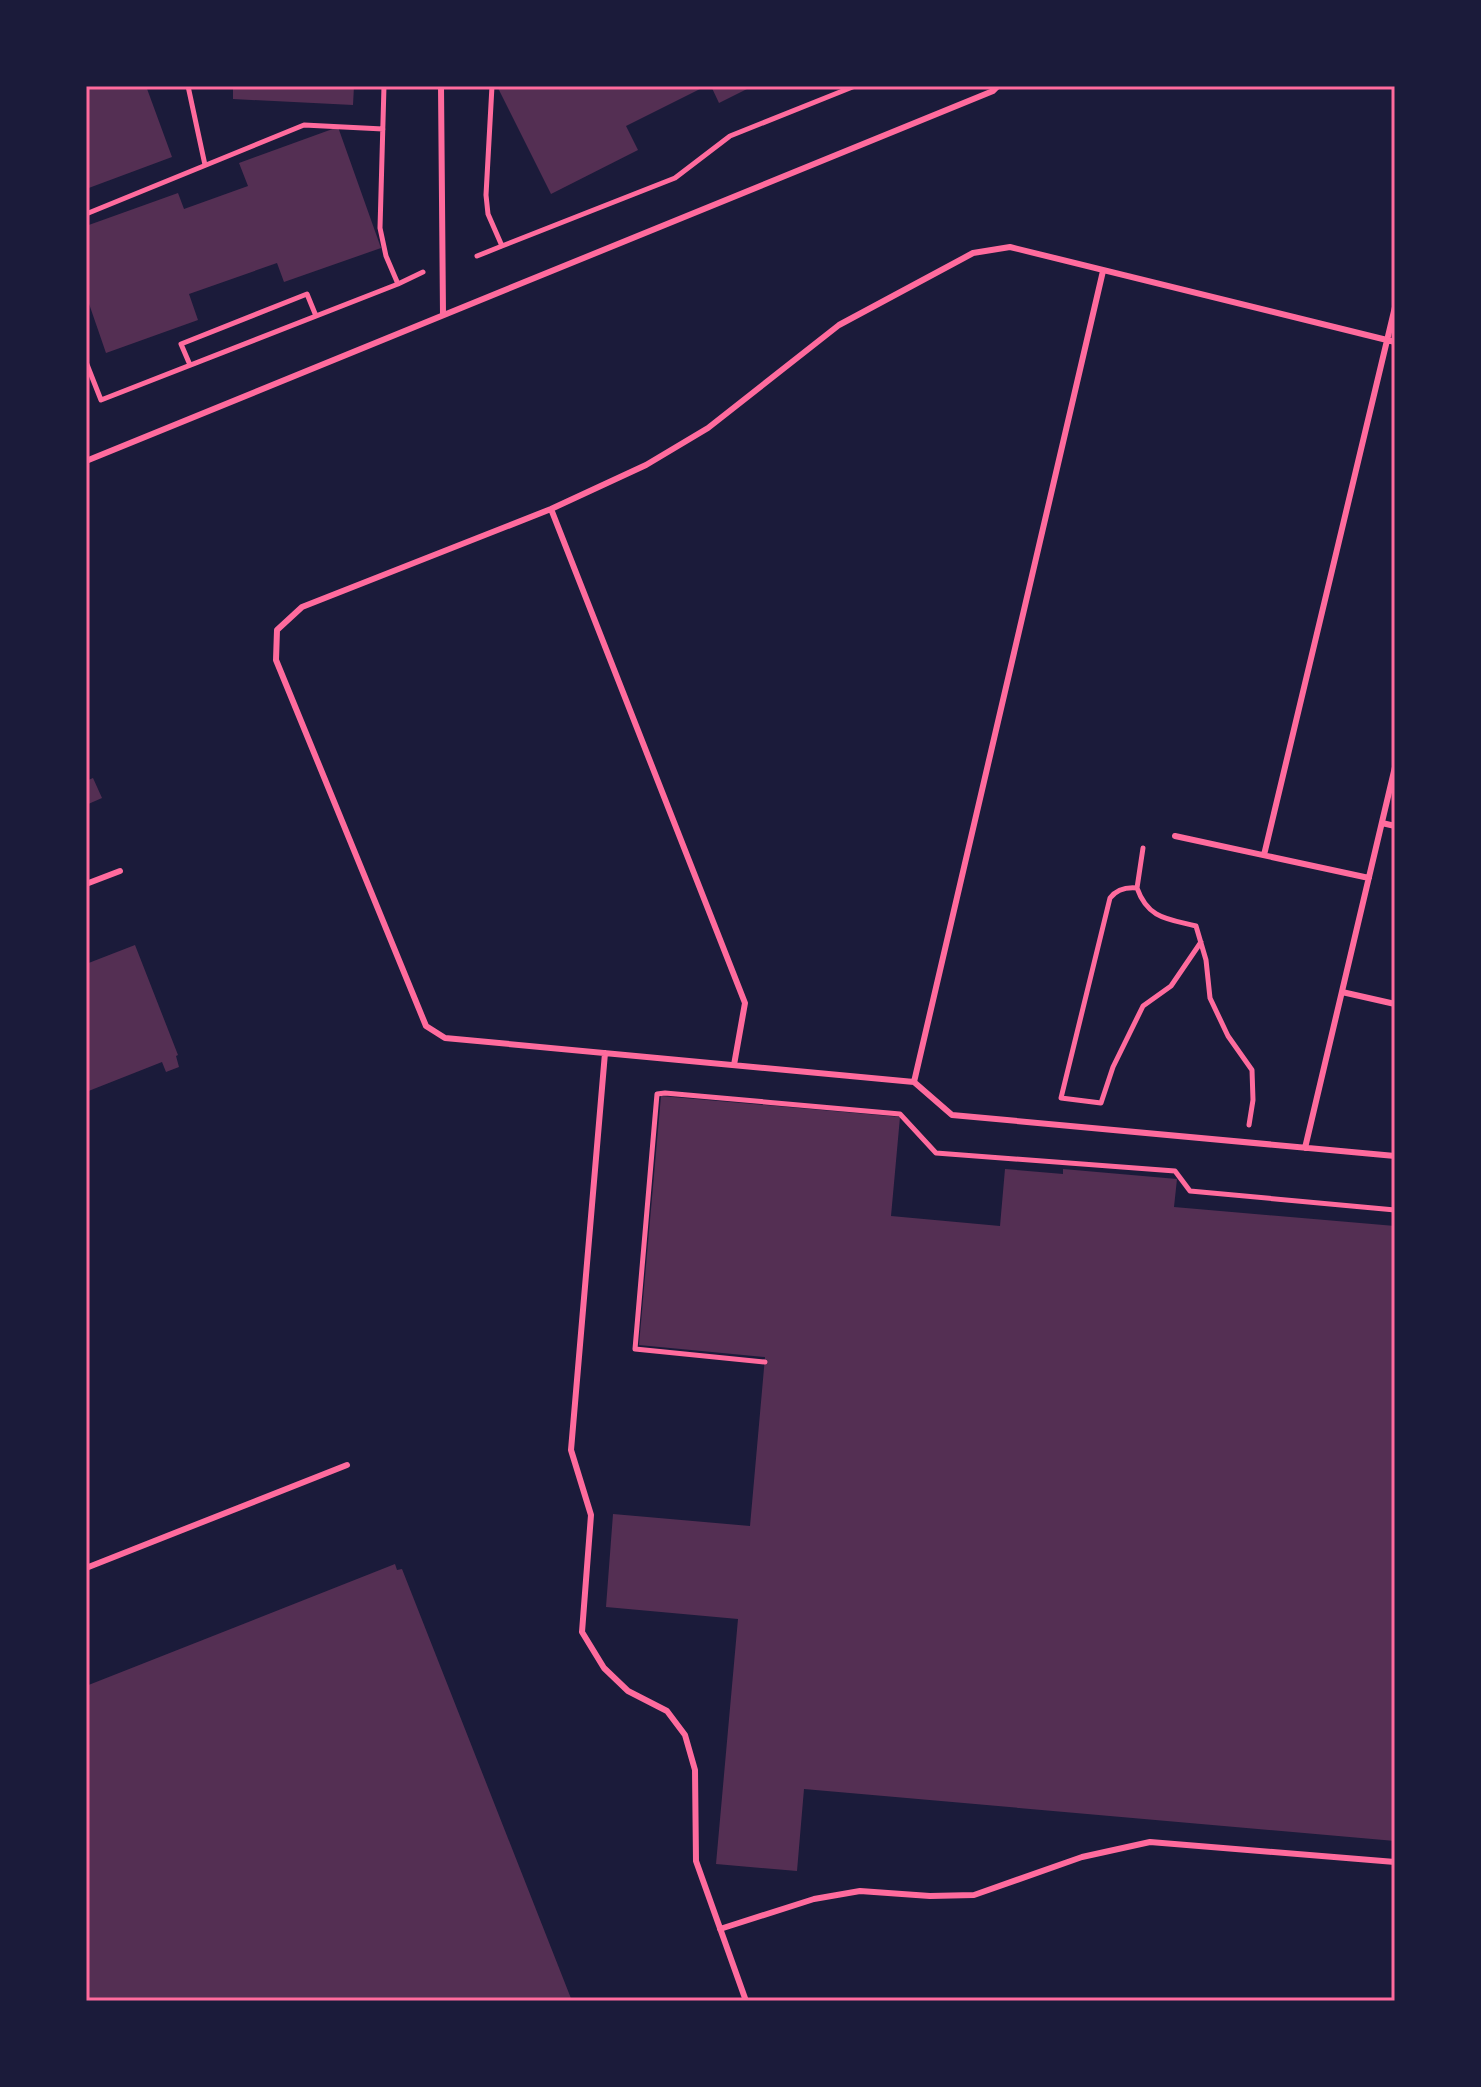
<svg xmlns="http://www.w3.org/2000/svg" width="1481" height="2087" viewBox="0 0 1481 2087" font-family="Arial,sans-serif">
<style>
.building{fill:#542f53}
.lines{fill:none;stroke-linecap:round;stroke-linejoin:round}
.path{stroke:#ff6b9d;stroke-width:5}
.service{stroke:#ff6b9d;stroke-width:6}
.neatline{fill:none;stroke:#ff6b9d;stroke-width:3}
</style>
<rect width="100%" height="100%" fill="#1b1b3a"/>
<path class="building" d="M 86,86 L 146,86 L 172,157 L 86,189 Z
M 233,86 L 354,86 L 353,105 L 233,99 Z
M 497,86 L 706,86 L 626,126 L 638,150 L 551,194 Z
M 711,86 L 753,86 L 719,103 Z
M 338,127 L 381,248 L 284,282 L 277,263 L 189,294 L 198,320 L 106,353 L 86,295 L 86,226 L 178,193 L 184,209 L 248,186 L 239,163 Z
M 93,778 L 102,798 L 86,805 L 86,781 Z
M 135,945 L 178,1055 L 176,1056 L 179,1067 L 166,1072 L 162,1062 L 86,1092 L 86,964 Z
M 661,1096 L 900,1117 L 891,1216 L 1000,1226 L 1005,1169 L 1063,1174 L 1063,1169 L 1177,1179 L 1174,1207 L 1395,1226 L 1395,1841 L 804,1789 L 797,1871 L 716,1864 L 738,1619 L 606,1607 L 613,1514 L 750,1526 L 765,1357 L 639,1345 Z
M 395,1564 L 397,1570 L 402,1569 L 572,2001 L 86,2001 L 86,1686 Z"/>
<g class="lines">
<path class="path" d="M 188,86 L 205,165
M 492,86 L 486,195 L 488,214 L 502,246 L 675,178 L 730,136 L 855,86
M 86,214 L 304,125 L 383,129
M 477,256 L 502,246
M 398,284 L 423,272
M 86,362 L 101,400 L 398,284 L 386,256 L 380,228 L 384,86
M 190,365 L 181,344 L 307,294 L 316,316
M 1137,888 L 1143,848
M 1201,942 L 1171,986 L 1143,1006 L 1113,1067 L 1101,1103 L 1061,1098 L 1110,898 C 1117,889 1126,887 1137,888 C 1148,919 1168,919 1196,926 L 1206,960 L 1210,998 L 1228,1036 L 1252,1070 L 1253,1100 L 1249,1125
M 765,1362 L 635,1349 L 657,1094 L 665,1093 L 900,1114 L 936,1153 L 1175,1171 L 1190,1191 L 1395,1210"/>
<path class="service" d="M 441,86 L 443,315
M 1395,342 L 1010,247 L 973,253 L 839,325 L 708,428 L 646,465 L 551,509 L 302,607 L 277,630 L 276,660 L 426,1026 L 445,1038 L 914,1082 L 952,1115 L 1395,1156
M 86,461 L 993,91 L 998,86
M 551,509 L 745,1003 L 734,1065
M 1382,823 L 1395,826
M 1175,836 L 1369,878
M 1264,855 L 1395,307
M 86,884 L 120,871
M 1342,992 L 1395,1004
M 605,1053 L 571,1450 L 591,1515 L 582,1632 L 604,1668 L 628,1691 L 667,1711 L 685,1735 L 695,1770 L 696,1861 L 746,2001
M 914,1082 L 1103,271
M 1305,1148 L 1395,767
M 86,1568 L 347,1465
M 720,1929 L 814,1899 L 860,1891 L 930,1896 L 974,1895 L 1082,1857 L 1150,1842 L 1395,1862"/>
</g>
<rect width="1481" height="2087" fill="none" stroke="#1b1b3a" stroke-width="176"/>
<rect x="88" y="88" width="1305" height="1911" class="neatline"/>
</svg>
